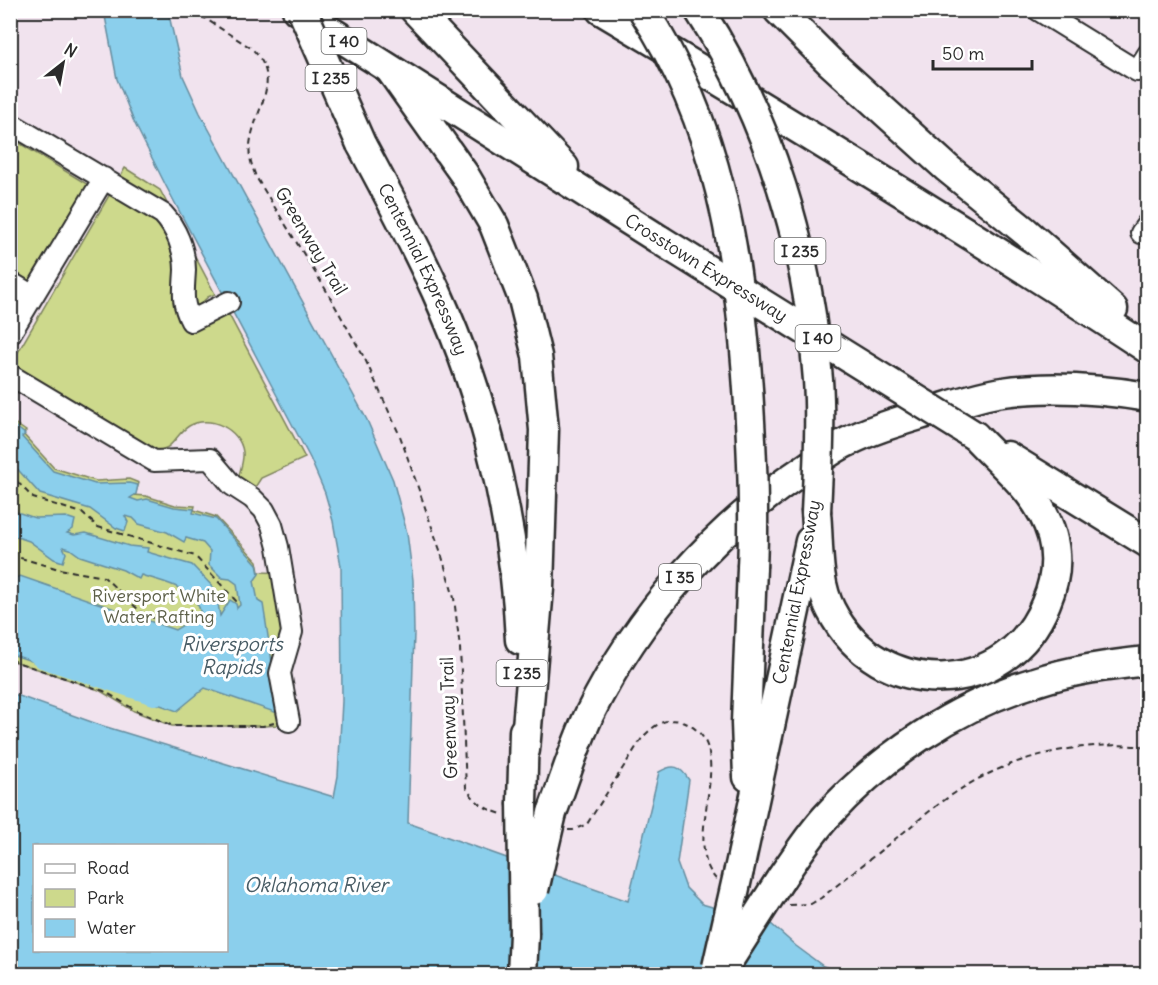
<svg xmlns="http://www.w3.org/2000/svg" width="1158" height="985" viewBox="0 0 1158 985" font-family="Delius,sans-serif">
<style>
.green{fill:#cdd98c;stroke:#7c825c;stroke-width:1.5}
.water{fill:#8bcfec;stroke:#658d9f;stroke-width:1.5;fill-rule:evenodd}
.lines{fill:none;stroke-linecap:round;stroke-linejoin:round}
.canal{stroke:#8bcfec;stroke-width:14}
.minor-casing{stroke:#2b2b2b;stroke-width:24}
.highway-casing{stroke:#2b2b2b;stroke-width:33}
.path{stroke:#2b2b2b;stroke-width:2;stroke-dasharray:6 4.5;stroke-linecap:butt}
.minor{stroke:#fff;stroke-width:20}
.highway{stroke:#fff;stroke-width:28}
.highway-bridge-casing{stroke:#2b2b2b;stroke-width:33;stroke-linecap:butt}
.highway-bridge{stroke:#fff;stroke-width:28}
.labels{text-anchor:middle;stroke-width:6;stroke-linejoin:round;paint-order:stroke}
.shield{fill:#fff;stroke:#6b6b6b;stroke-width:1.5}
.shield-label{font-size:16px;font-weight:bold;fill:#2b2b2b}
.street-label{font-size:18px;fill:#2b2b2b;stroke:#fff}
.park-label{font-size:18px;fill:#5c5f48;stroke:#fff}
.water-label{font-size:20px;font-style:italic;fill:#485c65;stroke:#fff}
</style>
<rect width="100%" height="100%" fill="#f1e3ee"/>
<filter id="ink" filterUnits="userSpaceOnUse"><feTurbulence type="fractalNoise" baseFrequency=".0167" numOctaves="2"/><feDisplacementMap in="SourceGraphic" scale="12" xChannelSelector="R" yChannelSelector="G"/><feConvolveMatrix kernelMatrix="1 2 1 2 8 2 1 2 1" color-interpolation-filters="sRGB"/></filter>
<g filter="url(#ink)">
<path class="green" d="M 11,138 L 90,186 L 31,285 L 11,273 Z
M 125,168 L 160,190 L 215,294 L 208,297 L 197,307 L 206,320 L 228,313 L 305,458 L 261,478 L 254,489 L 238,479 C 240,470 244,461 243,452 C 240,429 209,414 189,426 C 174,435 173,453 152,450 L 11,364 Z
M 10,420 L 26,431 L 23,434 L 54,468 L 96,481 L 129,479 L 139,483 L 136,492 L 132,495 L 146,496 L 175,505 L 195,506 L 194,510 L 216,517 L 257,561 L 259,572 L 289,573 L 288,660 L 295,724 L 264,726 L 172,726 L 134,711 L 99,690 L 11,660 Z"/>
<path class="water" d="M 104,11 L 168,11 L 183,76 L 200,113 L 367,420 L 393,480 L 407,533 L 413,580 L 414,633 L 408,823 L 628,901 L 659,772 C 674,763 680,766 689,780 L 677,863 L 686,888 L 702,904 L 771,924 L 796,946 L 823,966 L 849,974 L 23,974 L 11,970 L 11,693 L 100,725 L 334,797 L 338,776 L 342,701 L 341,566 L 333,521 L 325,493 L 310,458 L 166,186 L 134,122 L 117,79 ZM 34,846 L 226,846 L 226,950 L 34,950 Z
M 11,423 L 25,434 L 22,437 L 53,471 L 95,484 L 129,483 L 138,485 L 136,494 L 130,498 L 138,501 L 147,499 L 174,507 L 194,509 L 193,513 L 216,519 L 257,564 L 259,574 L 254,581 L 258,601 L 263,604 L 280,714 L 205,688 L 177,711 L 152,702 L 154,695 L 44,657 L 40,664 L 11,654 L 11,580 L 20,576 L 175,630 L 201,614 C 196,587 162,582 141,575 L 139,579 L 123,570 L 80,556 L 70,549 L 63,547 L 66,553 L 63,562 L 54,559 L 29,541 L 11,535 L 11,510 L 35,518 L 66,517 L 75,520 L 73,529 L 67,533 L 74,535 L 86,533 L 129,546 L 148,548 L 147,552 L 192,565 L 216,590 L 220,616 L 230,600 L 236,604 L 237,608 L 240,605 L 237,584 L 230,579 L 222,578 L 209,565 L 210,551 L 203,543 L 186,538 L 184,542 L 167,532 L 139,524 L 133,518 L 125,516 L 128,522 L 125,531 L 116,528 L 90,509 L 40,494 L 11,462 Z"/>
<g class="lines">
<path class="canal" d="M 10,635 L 42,661 L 154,698 L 169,696"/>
<defs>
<path id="minor" d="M 1038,10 L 1137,71 L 1148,54
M 10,123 L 163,214 C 176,228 185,250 185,270 C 184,291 181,302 191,321 L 229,302
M 1141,233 L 1148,223
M 10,282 L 33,296
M 10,334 L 104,178
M 10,375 L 154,461 L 210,459 L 232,485 L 252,498 L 264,510 L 272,525 L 278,547 L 292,632 L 280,673 L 289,721"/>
<g id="highway">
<path d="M 297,10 L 660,240"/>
<path d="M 415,10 L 564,167"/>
<path d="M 601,10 C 786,120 969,231 1148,349"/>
<path d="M 778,10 L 830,62 L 947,168 L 1026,232 L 1113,309"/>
<path d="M 391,71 L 464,174 L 494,225 L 523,299 L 537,356 L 544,430 L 539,588 L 525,750"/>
<path id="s1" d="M 361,144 C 387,192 413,241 436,291 C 485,399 515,521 520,640"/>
<path d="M 1007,456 L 1148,543"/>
<path d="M 816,512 C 819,543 816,582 831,610 C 878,702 1008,700 1046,603 C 1055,582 1058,558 1052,536 C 1041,495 1003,466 975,436"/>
<path d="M 748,777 L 746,723 L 752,567"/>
<path d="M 522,803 L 524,731"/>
<path d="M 552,813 C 564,781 574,747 589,715 C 638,615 715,527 809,466 C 821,458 834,448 847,442 C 874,428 904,420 933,411 C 955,404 979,395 1003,392 C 1051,385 1099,389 1148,397"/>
<path d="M 739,870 L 810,541"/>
<path d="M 780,880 C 794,859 808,837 826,817 C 881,756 956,706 1035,682 C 1071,670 1110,665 1148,661"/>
<path d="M 522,974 L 524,934"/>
</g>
</defs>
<use href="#minor" class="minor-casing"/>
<use href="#highway" class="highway-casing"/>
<path class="path" d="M 192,10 L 251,48 C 285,80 254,108 250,145 C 248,156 252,166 256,177 L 326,290 L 365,359 L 400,436 L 441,553 L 454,598 L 460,648 L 466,788 C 476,803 485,809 502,814
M 10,474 L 33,498 L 82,513 L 98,527 L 195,556 L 237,602
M 10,555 L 59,569 L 104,577 L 143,614 L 154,618
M 10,660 L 104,691 L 137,711 L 173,726 L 263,726 L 274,723
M 568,830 L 573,830 L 587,824 L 642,738 C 653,726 666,716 683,722 C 744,746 678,838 716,879
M 789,905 L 811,904 L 821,898 C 849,876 876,854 904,832 C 928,812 954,791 982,777 C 1033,751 1091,741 1148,747"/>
<use href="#minor" class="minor"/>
<use href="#highway" class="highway"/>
<defs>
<path id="highway-bridge" d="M 302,10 L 361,144
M 643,10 C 719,125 739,255 748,389 C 752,448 755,508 752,567
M 699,10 C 770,120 809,250 818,380 C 821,423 818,468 816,512
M 660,240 L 975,436
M 522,803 L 524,934
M 534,890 L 552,813
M 717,967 L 739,870
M 720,974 L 780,880"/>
</defs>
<use href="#highway-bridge" class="highway-bridge-casing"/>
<use href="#highway-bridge" class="highway-bridge"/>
</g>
</g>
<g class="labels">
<g class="shield">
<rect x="321.5" y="28" width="45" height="26" rx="4.5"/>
<rect x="305.5" y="65" width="51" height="26" rx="4.5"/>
<rect x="774.5" y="238" width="51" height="26" rx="4.5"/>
<rect x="795.5" y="325" width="45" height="26" rx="4.5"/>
<rect x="659" y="564" width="42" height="26" rx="4.5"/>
<rect x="496.5" y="660" width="51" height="26" rx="4.5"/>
</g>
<g class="shield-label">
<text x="344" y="47">I 40</text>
<text x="331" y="84">I 235</text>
<text x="800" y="257">I 235</text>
<text x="818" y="344">I 40</text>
<text x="680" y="583">I 35</text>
<text x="522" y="679">I 235</text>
</g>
<g class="street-label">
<text transform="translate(311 241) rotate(59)" y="6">Greenway Trail</text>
<text transform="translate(706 268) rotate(32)" y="6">Crosstown Expressway</text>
<text dy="6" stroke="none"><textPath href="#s1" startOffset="140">Centennial Expressway</textPath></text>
<text transform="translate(797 592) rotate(-79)" y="6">Centennial Expressway</text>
<text transform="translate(449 718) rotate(-92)" y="6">Greenway Trail</text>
</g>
<g class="park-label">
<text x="159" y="602">Riversport White<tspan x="159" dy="21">Water Rafting</tspan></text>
</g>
<g class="water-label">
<text x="232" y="651">Riversports<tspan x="232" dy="23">Rapids</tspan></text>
<text x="316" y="892">Oklahoma River</text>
</g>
</g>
<rect width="1158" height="985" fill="none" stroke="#fff" stroke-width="36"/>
<rect x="18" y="18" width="1122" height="949" fill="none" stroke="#2b2b2b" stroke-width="2" filter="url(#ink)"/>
<rect x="33" y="844" width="195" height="108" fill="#ffffff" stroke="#aaaaaa" stroke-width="1.5"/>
<rect x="45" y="864" width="30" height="9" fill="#ffffff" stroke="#aaaaaa" stroke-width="1.5"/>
<text x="87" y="874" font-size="18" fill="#2b2b2b">Road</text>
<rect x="45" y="889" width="30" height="18" fill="#cdd98c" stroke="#aaaaaa" stroke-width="1.5"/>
<text x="87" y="904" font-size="18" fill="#2b2b2b">Park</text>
<rect x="45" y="919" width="30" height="18" fill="#8bcfec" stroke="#aaaaaa" stroke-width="1.5"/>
<text x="87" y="934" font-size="18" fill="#2b2b2b">Water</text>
<g transform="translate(63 63) rotate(31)" stroke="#ffffff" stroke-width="4.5" paint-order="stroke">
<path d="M0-4.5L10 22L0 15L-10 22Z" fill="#2b2b2b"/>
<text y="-9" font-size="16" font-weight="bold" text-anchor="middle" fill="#2b2b2b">N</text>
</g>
<path d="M933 60v9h99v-9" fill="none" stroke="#2b2b2b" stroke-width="3"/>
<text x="942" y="60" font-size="18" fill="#2b2b2b" stroke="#ffffff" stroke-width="4.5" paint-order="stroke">50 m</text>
</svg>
